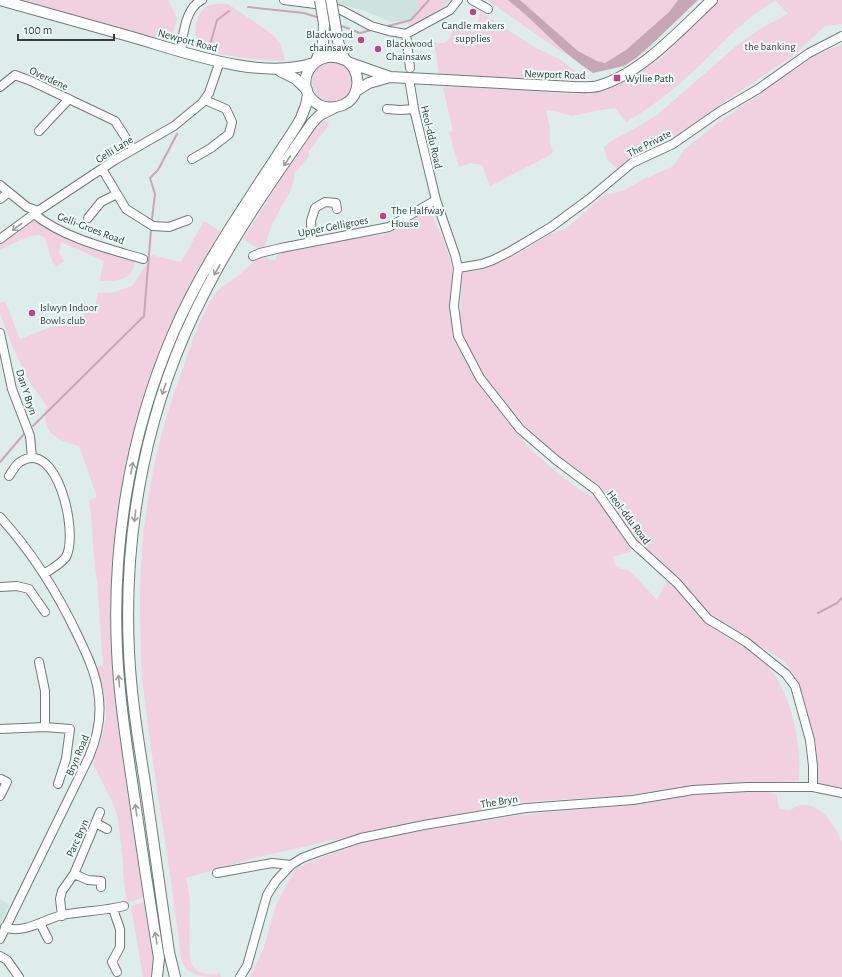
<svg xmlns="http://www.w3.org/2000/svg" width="842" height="977" viewBox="0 0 842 977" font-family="'Alegreya Sans',sans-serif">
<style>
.built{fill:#cce4dd}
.green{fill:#f1d1df}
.water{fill:#c7a7b5}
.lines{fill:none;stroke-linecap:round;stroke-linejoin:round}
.stream{stroke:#c7a7b5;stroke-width:2}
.minor-casing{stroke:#6f7c79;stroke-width:10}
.major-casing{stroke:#6f7c79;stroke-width:12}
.minor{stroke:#fff;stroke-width:8}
.major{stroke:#fff;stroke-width:10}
.major-bridge-casing{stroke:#6f7c79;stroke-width:12;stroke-linecap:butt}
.major-bridge{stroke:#fff;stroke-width:10}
.oneway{stroke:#9b9e9d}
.poi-dot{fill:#c3418a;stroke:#ecfbf7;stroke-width:1.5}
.labels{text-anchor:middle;stroke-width:4;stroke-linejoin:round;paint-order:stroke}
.poi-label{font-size:11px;fill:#373d3b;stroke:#ecfbf7;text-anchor:start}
.street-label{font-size:11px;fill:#373d3b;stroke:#ecfbf7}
.park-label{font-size:11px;fill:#5f3249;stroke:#ecfbf7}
</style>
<rect width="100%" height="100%" fill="#deede9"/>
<path class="built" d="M 323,0 L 417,0 L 418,12 L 411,20 L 391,22 L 363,10 Z
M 0,899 L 9,905 L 0,924 Z"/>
<path class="green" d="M 10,0 L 168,0 L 177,18 L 172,35 L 164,42 Z
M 417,0 L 451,0 C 438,10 424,22 408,26 L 408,21 L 411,20 L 418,12 Z
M 487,0 L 508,0 L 523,12 L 572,57 L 560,51 Z
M 520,0 L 678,0 L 669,12 L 626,50 L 605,63 L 597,61 L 578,51 Z
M 720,0 L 842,0 L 842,24 L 825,26 L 794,55 L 721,104 L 672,142 L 643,154 L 617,169 L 607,159 L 604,147 L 611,141 L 637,127 L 657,115 L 735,47 L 758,30 L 788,14 L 776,1 C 744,17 721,46 695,70 C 674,89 651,108 626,122 L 615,108 L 601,110 L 572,116 L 558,112 L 546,110 L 550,128 L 550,144 L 553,152 L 545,158 L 490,186 L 482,165 L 470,163 L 459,167 L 449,132 L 453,131 L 443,87 L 476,87 L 573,94 L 598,91 L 622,81 L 659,60 Z
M 228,4 L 272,34 L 280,43 L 285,61 C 269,60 217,57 204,48 C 190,40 195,14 207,6 C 212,3 222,4 228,4 Z
M 480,12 L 536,48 L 560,59 L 586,80 L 578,82 L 439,74 L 434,42 C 450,47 450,37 454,24 L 476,29 Z
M 842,44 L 842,791 L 820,786 L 817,781 L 816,744 L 801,690 L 788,666 L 784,661 L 714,617 L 699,603 L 666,566 L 639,543 L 625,528 L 615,508 L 601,486 L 571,467 L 532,433 L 510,410 L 490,385 L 469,349 L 460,327 L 462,271 L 477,271 L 485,269 L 518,254 L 550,234 L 566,229 L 603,196 L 624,190 L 644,179 L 672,167 L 685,149 L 715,125 L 813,57 Z
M312 82a20 20 0 1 1 40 0a20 20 0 1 1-40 0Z
M 326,120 L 329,125 L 309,151 L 309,156 L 295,173 L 292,188 L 272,224 L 264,249 L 260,250 L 243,239 L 293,161 L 318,127 Z
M 430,210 L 446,246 L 452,269 L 453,286 L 450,306 L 453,339 L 473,375 L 496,406 L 530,449 L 560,475 L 580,490 L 597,499 L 632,551 L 613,557 L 616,567 L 630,571 L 657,600 L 662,590 L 668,580 C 681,594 692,611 706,623 C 721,636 739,642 755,654 C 782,675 794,712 798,745 C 800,756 799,769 799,781 L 695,786 L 621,796 L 523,802 L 333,840 L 259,857 L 186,878 C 188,887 190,896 190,905 C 190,916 188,957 192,965 C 197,974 212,976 220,973 L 221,977 C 202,977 187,977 181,959 C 171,867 153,776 143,685 C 141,671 141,658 141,644 C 136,554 148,464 179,379 C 189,351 198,319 215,294 C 219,288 234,279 240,274 C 246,269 251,263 256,258 L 266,257 L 270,260 L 276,260 L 276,256 L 282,251 L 321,246 L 355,237 L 376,236 L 390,233 L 395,226 L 404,221 Z
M 30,221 L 38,221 L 135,261 C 133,281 117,281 100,281 L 101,273 L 104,261 L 61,242 L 59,253 L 64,261 L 57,267 C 51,261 50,256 48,248 C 47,244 46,238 42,236 C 33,232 9,246 0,250 L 0,245 L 18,233 Z
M 204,221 L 220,231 C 136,370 104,516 114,678 L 145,897 L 127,903 L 123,875 L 123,863 L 118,819 L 115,808 L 93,763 C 101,742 109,720 105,697 C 103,687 99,677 96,667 L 103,665 L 97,580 C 95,571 95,563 94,554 C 92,536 92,519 89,500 L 97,497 L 79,446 C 67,443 49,438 46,423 C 45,419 45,415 45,410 L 48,407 L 30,383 L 13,348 L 0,314 L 0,303 L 5,301 L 20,339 L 94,310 L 98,293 L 115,292 L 132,286 L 152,255 L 181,262 Z
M 765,790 L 777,795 L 778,804 L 780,809 C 783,809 787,811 790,810 C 794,809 796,805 801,805 C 822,803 836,826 842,843 L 842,977 L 250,977 L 263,950 L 276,905 L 295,869 L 322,857 L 364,842 L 409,833 L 520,815 L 610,806 L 679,795 Z
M 146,901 L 153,962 L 151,977 L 143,977 L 131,906 Z"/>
<path class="water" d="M 508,0 L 520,0 L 578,51 L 597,61 L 605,63 L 626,50 L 669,12 L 678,0 L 698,0 L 650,46 L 636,58 L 624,66 L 593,73 C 561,53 538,23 508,0 Z"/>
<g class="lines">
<path class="stream" d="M 248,7 L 304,13 L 320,18
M 339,25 L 360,33 L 371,30
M 388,26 L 411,20 L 429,0
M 210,45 L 217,20 L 229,11
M 152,219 L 155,194 L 150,178 L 158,170 L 177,134
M 33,426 L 144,316 L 151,230
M 0,462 L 24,434
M 818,613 L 837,603 L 842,598"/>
<defs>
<path id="minor" d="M 284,0 L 323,5 L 341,10 L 371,26 L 389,31 L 406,34 L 450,10 L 458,0
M 472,0 L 488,9
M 406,34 L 410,68
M 181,51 C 183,35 185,8 202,0
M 409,78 L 414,109 L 436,200 L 455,255 L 458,268 L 454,306 L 458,336 L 480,378 L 520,429 L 556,460 L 596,490 L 633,543 L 677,583 L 708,619 L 746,642 L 786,674 L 795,686 L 810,740 L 813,766 L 813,787
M 0,87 L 15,75 L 31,81 L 115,121 L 133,149
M 387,109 L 400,110 L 414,109
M 39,131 L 69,99
M 192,159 L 211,148 L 229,134 L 232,122 L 226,109 L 205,100
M 102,169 L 126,209 L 153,226 L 169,227 L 188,220
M 0,185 L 27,207 L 38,211
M 0,199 L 8,193
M 34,214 C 64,238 106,248 143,259
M 88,218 L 101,202 L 117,194
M 0,239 L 38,211 L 115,160 L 174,126 L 202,103 L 209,93 L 220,61
M 312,242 L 311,221 L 315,208 L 325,202 L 336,203 L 337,209
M 253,256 L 260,253 L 281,248 L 389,227 L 436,200
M 458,268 L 482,264 L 493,260 L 509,252 L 551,227 L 589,199 L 632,163 L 673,144 L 719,112 L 758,89 L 809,53 L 842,36
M 0,333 L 12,389 L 30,436 L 32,458
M 9,476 C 12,472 15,465 20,462 C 57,437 79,533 66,557 C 61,564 51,569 44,574
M 0,517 C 32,552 57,592 77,634 C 86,653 95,671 98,691 C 102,714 98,736 89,757 L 0,939
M 0,587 L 17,586 L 29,589 L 45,612
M 39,662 L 45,691 L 45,727
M 0,729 L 45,727 L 70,729 L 66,759 L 58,784
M 0,796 L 7,782 L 1,779
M 96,823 L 107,829
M 217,873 L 272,863 L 291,865
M 74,874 L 88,880 L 101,881 L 101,887
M 113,909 L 120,929 L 120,947 L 112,962 L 117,972
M 62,916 L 60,899 L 62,891 L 74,874 L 100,812
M 40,923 L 48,939
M 5,927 C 22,935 45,919 62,915 C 82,911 104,911 124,906
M 0,956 L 7,960 L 19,977
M 240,977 L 247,966 L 267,895 L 276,881 L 291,865 L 302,858 L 318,852 L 361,838 L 424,825 L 526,808 L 633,800 L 693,790 L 747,787 L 813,787 L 842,793"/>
<path id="major" d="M 0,0 C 44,12 88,25 132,37 C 184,52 261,81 314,63
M 336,29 C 337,39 339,48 344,58 C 347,62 352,64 354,69 C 361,82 357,99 343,105 C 335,108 327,109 319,105 C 289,87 313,45 345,60
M 316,61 L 323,43 L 324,24
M 350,63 L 390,77 L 574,87 C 582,87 591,88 598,86 C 641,74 681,29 712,0
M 280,71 L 296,79 L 307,90
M 356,91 L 369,83 L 390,77
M 157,977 L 159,958 C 150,904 142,850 134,795 C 127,747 119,698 117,650 C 112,544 130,434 172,336 C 199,272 239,214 277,156 C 285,143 294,131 301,118 L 306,105 L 308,94
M 175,977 L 169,952 C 161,896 153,839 145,783 C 138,739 131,695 129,652 C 123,529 147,403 204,294 C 234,234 274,178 312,123 L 320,115 L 334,108"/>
</defs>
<use href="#minor" class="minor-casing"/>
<use href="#major" class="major-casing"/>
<use href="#minor" class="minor"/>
<use href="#major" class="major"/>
<defs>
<path id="major-bridge" d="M 320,0 L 324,24
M 331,0 L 336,29"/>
</defs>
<use href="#major-bridge" class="major-bridge-casing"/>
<use href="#major-bridge" class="major-bridge"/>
</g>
<defs><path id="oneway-shaft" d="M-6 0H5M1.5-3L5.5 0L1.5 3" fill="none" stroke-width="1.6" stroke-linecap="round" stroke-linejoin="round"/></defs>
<g class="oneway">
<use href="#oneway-shaft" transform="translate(287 161) rotate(124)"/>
<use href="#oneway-shaft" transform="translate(17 227) rotate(143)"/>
<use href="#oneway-shaft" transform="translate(217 270) rotate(119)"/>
<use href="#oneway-shaft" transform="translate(164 389) rotate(109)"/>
<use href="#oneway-shaft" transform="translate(132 468) rotate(-79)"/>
<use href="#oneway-shaft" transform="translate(135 516) rotate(97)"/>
<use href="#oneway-shaft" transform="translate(119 681) rotate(-95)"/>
<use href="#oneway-shaft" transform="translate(136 810) rotate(-98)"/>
<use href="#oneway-shaft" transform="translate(156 938) rotate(-99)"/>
</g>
<g class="poi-dot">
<circle cx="473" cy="12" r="4"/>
<circle cx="361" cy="40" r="4"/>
<circle cx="378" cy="49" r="4"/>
<rect x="613" y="74" width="8" height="8" rx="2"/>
<circle cx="383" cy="216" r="4"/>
<circle cx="32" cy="313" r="4"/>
</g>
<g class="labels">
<g class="poi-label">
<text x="473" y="29" text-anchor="middle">Candle makers<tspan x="473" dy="13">supplies</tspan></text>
<text x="353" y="38" text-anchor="end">Blackwood<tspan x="353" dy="13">chainsaws</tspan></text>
<text x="386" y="47">Blackwood<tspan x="386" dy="13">Chainsaws</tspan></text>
<text x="625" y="82">Wyllie Path</text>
<text x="391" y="214">The Halfway<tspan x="391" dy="13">House</tspan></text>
<text x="40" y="311">Islwyn Indoor<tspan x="40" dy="13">Bowls club</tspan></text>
</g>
<g class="street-label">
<text transform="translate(188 40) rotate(15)" y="4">Newport Road</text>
<text transform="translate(555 74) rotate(2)" y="4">Newport Road</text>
<text transform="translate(49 78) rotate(25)" y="4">Overdene</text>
<text transform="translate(432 137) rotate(77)" y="4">Heol-ddu Road</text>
<text transform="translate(649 143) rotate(-27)" y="4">The Private</text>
<text transform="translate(114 149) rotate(-32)" y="4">Gelli Lane</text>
<text transform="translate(333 226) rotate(-11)" y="4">Upper Gelligroes</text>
<text transform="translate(91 228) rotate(21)" y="4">Gelli-Groes Road</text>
<text transform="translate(27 392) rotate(72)" y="4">Dan Y Bryn</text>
<text transform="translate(629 517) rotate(53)" y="4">Heol-ddu Road</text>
<text transform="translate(77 755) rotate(-67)" y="4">Bryn Road</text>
<text transform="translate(499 801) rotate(-9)" y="4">The Bryn</text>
<text transform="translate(77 838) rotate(-66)" y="4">Parc Bryn</text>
</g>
<g class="park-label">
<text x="770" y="50">the banking</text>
</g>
</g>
<path d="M18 34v6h96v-6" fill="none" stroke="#373d3b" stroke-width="2"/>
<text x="24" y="34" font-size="12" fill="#373d3b" stroke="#ecfbf7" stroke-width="3" paint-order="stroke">100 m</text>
</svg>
